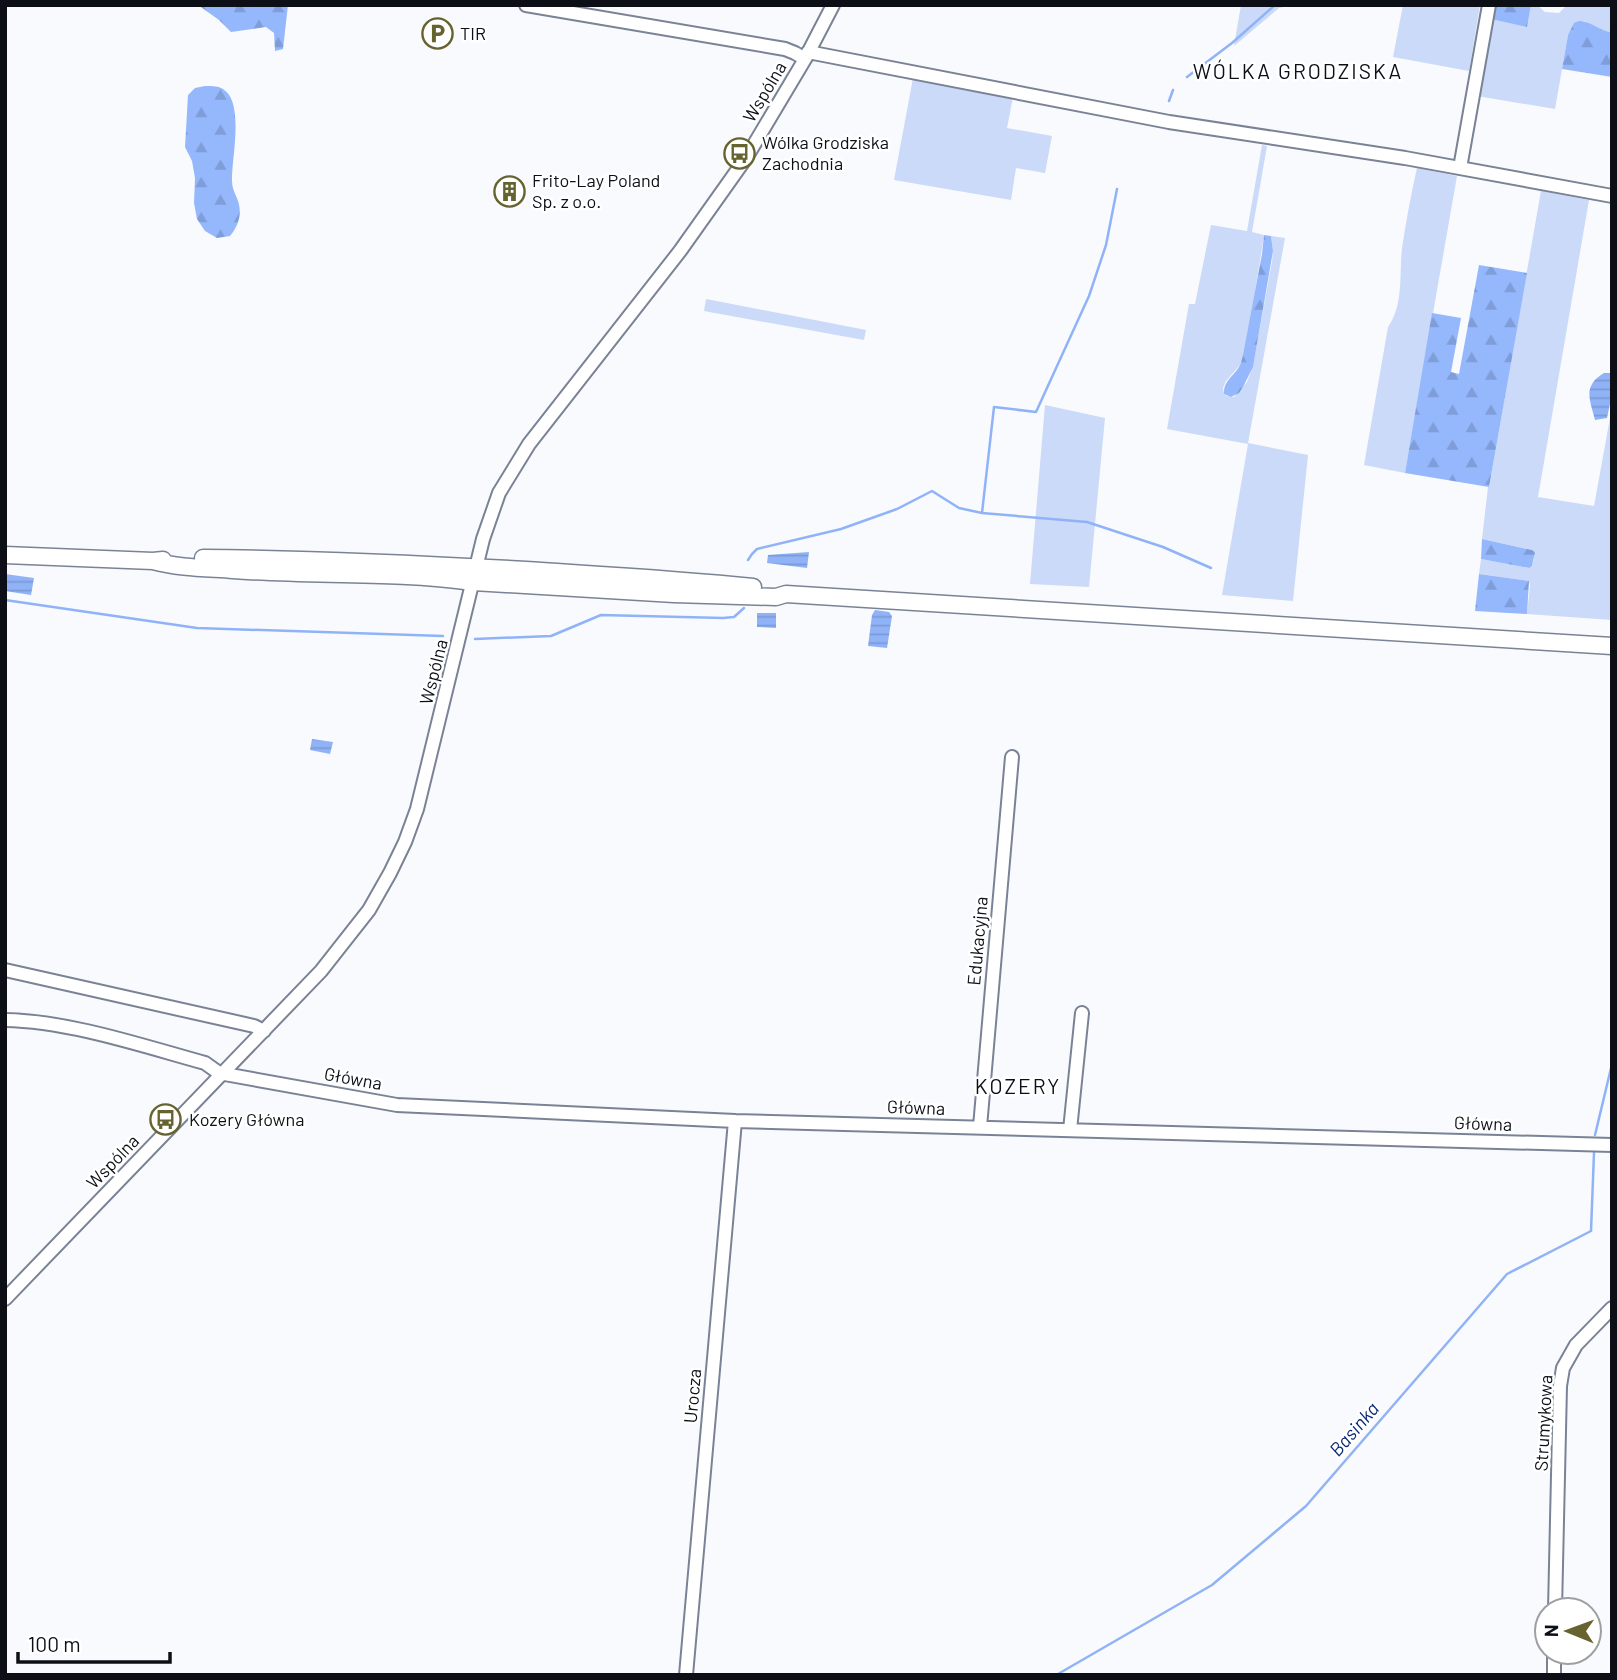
<svg xmlns="http://www.w3.org/2000/svg" width="1617" height="1680" viewBox="0 0 1617 1680" font-family="Barlow,sans-serif">
<style>
.grass{fill:#cbdaf8}
.forest{fill:url(#forest-firs)}
.water{fill:url(#water-rules)}
.lines{fill:none;stroke-linecap:round;stroke-linejoin:round}
.stream{stroke:#90b3f8;stroke-width:2.5}
.minor-casing{stroke:#7a8395;stroke-width:16}
.major-casing{stroke:#7a8395;stroke-width:19}
.minor{stroke:#fff;stroke-width:12}
.major{stroke:#fff;stroke-width:16}
.labels{text-anchor:middle;stroke-width:5;stroke-linejoin:round;paint-order:stroke}
.poi-label{font-size:18px;fill:#0c1016;stroke:#fff;text-anchor:start}
.street-label{font-size:18px;fill:#0c1016;stroke:#fff}
.water-label{font-size:19px;font-style:italic;fill:#082875;stroke:#fff}
.quarter-label{font-size:21px;letter-spacing:2px;fill:#0c1016;stroke:#fff}
</style>
<defs>
<pattern id="forest-firs" width="22" height="20" patternUnits="userSpaceOnUse" patternTransform="scale(1.75)"><rect width="22" height="20" fill="#95b8fd"/><path d="M5 1l3.5 6h-7zM16 11l3.5 6h-7z" fill="#7f9dd8"/></pattern>
<pattern id="water-rules" width="6" height="5" patternUnits="userSpaceOnUse" patternTransform="scale(1.75)"><rect width="6" height="5" fill="#90b3f8"/><path d="M0 2.5h6" fill="none" stroke="#7b99d4"/></pattern>
</defs>
<rect width="100%" height="100%" fill="#f8fafe"/>
<path class="grass" d="M 1241,5 L 1292,5 L 1279,8 L 1234,46 Z
M 1403,5 L 1480,5 L 1469,71 L 1393,57 Z
M 1531,5 L 1537,5 L 1545,12 L 1559,13 L 1567,5 L 1612,5 L 1612,32 L 1603,31 L 1584,21 L 1568,35 L 1555,109 L 1477,96 L 1491,19 L 1527,26 Z
M 913,78 L 1013,97 L 1007,128 L 1052,136 L 1045,173 L 1016,168 L 1011,200 L 894,180 Z
M 1262,145 L 1267,146 L 1252,232 L 1264,235 L 1247,343 L 1240,365 L 1226,381 L 1223,388 L 1224,394 L 1227,396 L 1234,397 L 1247,382 L 1253,366 L 1272,261 L 1273,251 L 1271,236 L 1285,238 L 1248,443 L 1308,455 L 1293,601 L 1222,595 L 1248,444 L 1167,429 L 1189,304 L 1195,304 L 1211,225 L 1247,231 Z
M 1417,168 L 1457,176 L 1405,473 L 1364,465 L 1388,327 C 1404,304 1399,275 1402,248 C 1406,221 1411,195 1417,168 Z
M 1541,191 L 1589,200 L 1538,497 L 1594,506 L 1612,407 L 1612,620 L 1527,614 L 1530,586 L 1529,581 L 1479,574 L 1481,559 L 1528,568 L 1532,566 L 1534,559 L 1532,550 L 1482,539 L 1488,487 L 1489,487 Z
M 706,299 L 866,330 L 864,340 L 704,311 Z
M 1045,405 L 1105,418 L 1089,587 L 1030,584 Z"/>
<path class="forest" d="M 198,5 L 288,5 L 283,49 L 275,51 L 274,33 L 266,27 L 231,32 L 219,20 Z
M 1493,5 L 1531,5 L 1527,27 L 1491,19 Z
M 1579,21 C 1592,21 1600,32 1612,32 L 1612,77 L 1562,69 L 1568,35 L 1574,23 Z
M 205,86 C 210,86 217,86 221,88 C 246,99 231,160 232,181 C 232,187 234,191 236,196 C 243,210 240,224 230,236 L 217,238 L 205,231 L 197,219 L 194,203 L 195,178 L 192,161 L 185,147 L 188,95 L 195,88 Z
M 1264,235 L 1271,236 L 1273,251 L 1253,367 L 1243,387 L 1239,393 L 1231,397 L 1224,394 C 1223,381 1233,377 1239,367 C 1241,364 1242,358 1243,355 L 1262,254 Z
M 1479,265 L 1527,273 L 1489,487 L 1405,473 L 1432,313 L 1461,318 L 1451,372 L 1459,374 Z
M 1482,539 L 1532,550 L 1535,552 L 1532,566 L 1529,568 L 1481,559 Z
M 1479,574 L 1529,581 L 1527,614 L 1475,611 Z"/>
<path class="water" d="M 1604,373 L 1612,373 L 1612,394 L 1607,418 L 1595,420 C 1590,400 1582,386 1604,373 Z
M 809,552 L 807,568 L 767,563 L 768,555 Z
M 5,574 L 34,578 L 31,595 L 5,591 Z
M 875,610 L 889,612 L 892,616 L 887,648 L 868,646 L 872,615 Z
M 757,613 L 776,613 L 776,628 L 757,627 Z
M 312,739 L 333,742 L 330,754 L 310,750 Z"/>
<g class="lines">
<path class="stream" d="M 1187,77 L 1232,43 L 1275,5
M 1169,101 L 1173,90
M 982,513 L 1087,522 L 1163,547 L 1211,568
M 748,560 L 752,554 L 757,549 L 841,529 L 897,509 L 932,491 L 959,508 L 982,513 L 994,407 L 1036,412 L 1089,296 L 1106,245 L 1117,189
M 5,600 L 197,628 L 443,636
M 475,639 L 551,636 L 601,615 L 723,618 L 734,617 L 744,608
M 1595,1135 L 1612,1064
M 1058,1674 L 1212,1585 L 1306,1506 L 1507,1274 L 1591,1231 L 1594,1153"/>
<defs>
<path id="minor" d="M 526,5 L 785,49 L 795,53 L 805,59
M 808,52 L 1169,122 L 1405,158 L 1612,196
M 1460,168 L 1489,5
M 5,970 L 254,1026 L 264,1031
M 5,1020 C 69,1021 143,1046 205,1063 L 219,1073 L 397,1105 L 735,1121 L 1612,1145
M 980,1127 L 1012,757
M 1070,1130 L 1082,1013
M 5,1299 L 321,971 L 369,910 L 390,873 L 405,842 L 417,809 L 483,539 L 499,493 L 529,444 L 680,251 L 746,158 L 805,59 L 833,5
M 1555,1610 L 1560,1386 L 1563,1368 L 1576,1345 L 1612,1308
M 686,1675 L 735,1121
M 1554,1675 L 1554,1652"/>
<path id="major" d="M 5,555 L 153,561 L 163,560
M 203,558 C 311,559 418,564 526,570 C 602,575 678,579 753,587
M 153,561 C 179,568 206,568 233,570 C 313,576 394,571 473,582 L 674,594 L 776,597 L 786,594 L 1612,646"/>
</defs>
<use href="#minor" class="minor-casing"/>
<use href="#major" class="major-casing"/>
<use href="#minor" class="minor"/>
<use href="#major" class="major"/>
</g>
<defs>
<symbol id="parking-ring" viewBox="-11 -11 22 22"><circle r="9.5" fill="#fff" stroke="#676330" stroke-width="1.5"/><path d="M-3.5-5.5H1a3.5 3.5 0 0 1 0 7H-1V5.5H-3.5ZM-1-3.4V-.6H.8a1.4 1.4 0 0 0 0-2.8Z" fill="#676330"/></symbol>
<symbol id="bus-ring" viewBox="-11 -11 22 22"><circle r="9.5" fill="#fff" stroke="#676330" stroke-width="1.5"/><path d="M-5-6H5V4H4V6H2V4H-2V6H-4V4H-5ZM-3.5-4V0h7V-4ZM-3.5 1.2v1.5H-2V1.2ZM2 1.2v1.5H3.5V1.2Z" fill="#676330"/></symbol>
<symbol id="building-ring" viewBox="-11 -11 22 22"><circle r="9.5" fill="#fff" stroke="#676330" stroke-width="1.5"/><path d="M-4-6H4V6H1V3H-1V6H-4ZM-2.5-4.3h1.7v1.8h-1.7ZM.8-4.3h1.7v1.8H.8ZM-2.5-1h1.7V.8h-1.7ZM.8-1h1.7V.8H.8Z" fill="#676330"/></symbol>
</defs>
<g fill-rule="evenodd">
<use href="#parking-ring" x="420" y="16" width="35" height="35"/>
<use href="#bus-ring" x="722" y="136" width="35" height="35"/>
<use href="#building-ring" x="492" y="174" width="35" height="35"/>
<use href="#bus-ring" x="148" y="1102" width="35" height="35"/>
</g>
<g class="labels">
<g class="poi-label">
<text x="460" y="40">TIR</text>
<text x="762" y="149">Wólka Grodziska<tspan x="762" dy="21">Zachodnia</tspan></text>
<text x="532" y="187">Frito-Lay Poland<tspan x="532" dy="21">Sp. z o.o.</tspan></text>
<text x="189" y="1126">Kozery Główna</text>
</g>
<g class="street-label">
<text transform="translate(765 92) rotate(-59)" y="6">Wspólna</text>
<text transform="translate(434 672) rotate(-76)" y="6">Wspólna</text>
<text transform="translate(978 941) rotate(-85)" y="6">Edukacyjna</text>
<text transform="translate(353 1079) rotate(10)" y="6">Główna</text>
<text transform="translate(916 1108) rotate(2)" y="6">Główna</text>
<text transform="translate(1483 1124) rotate(2)" y="6">Główna</text>
<text transform="translate(113 1162) rotate(-46)" y="6">Wspólna</text>
<text transform="translate(693 1396) rotate(-85)" y="6">Urocza</text>
<text transform="translate(1544 1423) rotate(-87)" y="6">Strumykowa</text>
</g>
<g class="water-label">
<text transform="translate(1354 1429) rotate(-49)" y="7">Basinka</text>
</g>
<g class="quarter-label">
<text x="1298" y="79">WÓLKA GRODZISKA</text>
<text x="1018" y="1094">KOZERY</text>
</g>
</g>
<rect width="1617" height="1680" fill="none" stroke="#0c1016" stroke-width="14"/>
<g transform="translate(1568 1631) rotate(271)"><circle r="33" fill="#ffffff" stroke="#9e9fa2" stroke-width="2"/>
<path d="M0-5L12 26L0 18L-12 26Z" fill="#676330"/>
<text y="-10" font-size="19" font-weight="bold" text-anchor="middle" fill="#0c1016">N</text>
</g>
<path d="M18 1652v10h152v-10" fill="none" stroke="#0c1016" stroke-width="3.5"/>
<text x="28" y="1652" font-size="21" fill="#0c1016" stroke="#ffffff" stroke-width="5" paint-order="stroke">100 m</text>
</svg>
